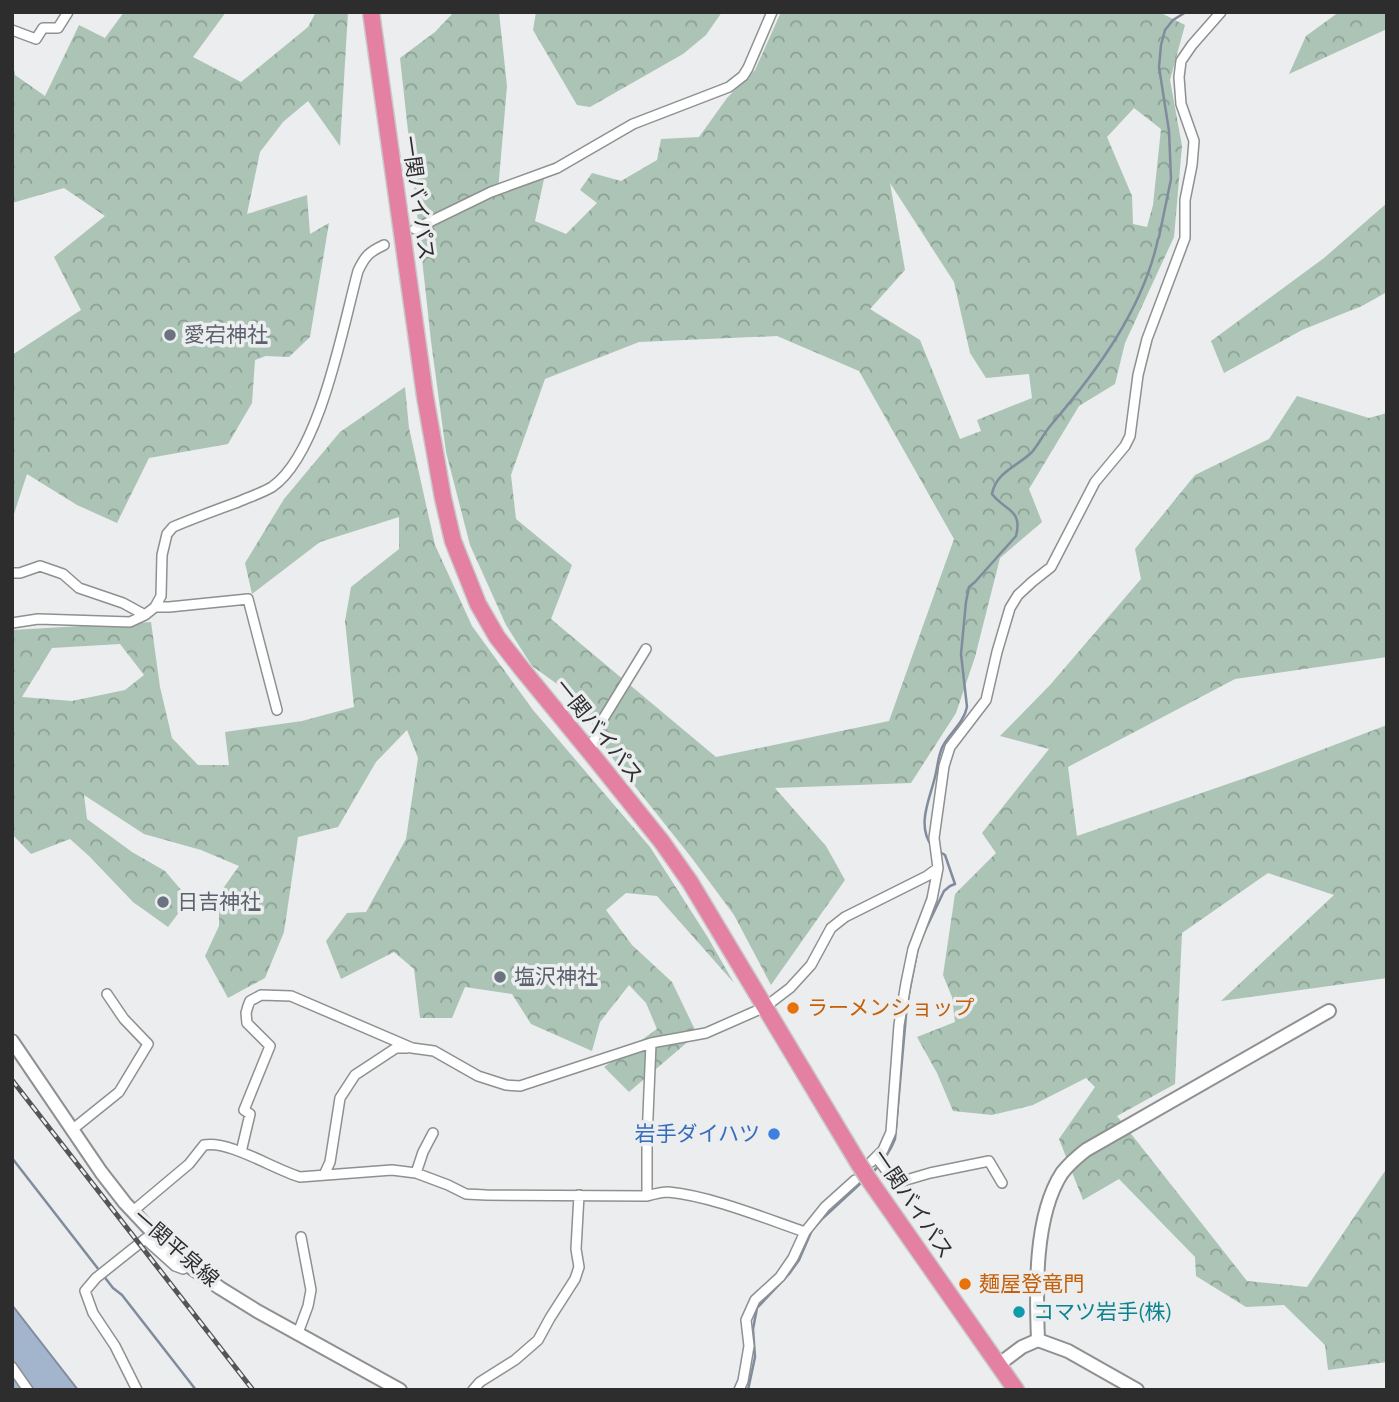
<svg xmlns="http://www.w3.org/2000/svg" width="1399" height="1402" viewBox="0 0 1399 1402" font-family="Ubuntu,'Noto Sans JP',sans-serif">
<style>
.forest{fill:url(#forest-crowns);fill-rule:evenodd}
.water{fill:#a3b4cd;stroke:#808c9d;stroke-width:2}
.lines{fill:none;stroke-linecap:round;stroke-linejoin:round}
.stream{stroke:#808c9d;stroke-width:2.5}
.minor-casing{stroke:#8e9091;stroke-width:12}
.tertiary-casing{stroke:#8e9091;stroke-width:16}
.secondary-casing{stroke:#8e9091;stroke-width:16}
.trunk-casing{stroke:#c8c8c9;stroke-width:19}
.minor{stroke:#fff;stroke-width:9}
.tertiary{stroke:#fff;stroke-width:12}
.secondary{stroke:#fff;stroke-width:12}
.trunk{stroke:#e480a2;stroke-width:16}
.rail-casing{stroke:#545556;stroke-width:5}
.rail{stroke:#ebedee;stroke-width:2.5;stroke-dasharray:8;stroke-linecap:butt}
.trunk-bridge-casing{stroke:#c8c8c9;stroke-width:19;stroke-linecap:butt}
.trunk-bridge{stroke:#e480a2;stroke-width:16}
.worship-dot{fill:#6b7280;stroke:#ebedee;stroke-width:2.5}
.food-dot{fill:#e8710a;stroke:#ebedee;stroke-width:2.5}
.shop-dot{fill:#3f7fe0;stroke:#ebedee;stroke-width:2.5}
.culture-dot{fill:#0f9aa8;stroke:#ebedee;stroke-width:2.5}
.labels{text-anchor:middle;stroke-width:7;stroke-linejoin:round;paint-order:stroke}
.street-label{font-size:21px;fill:#2d2d2e;stroke:#ebedee}
.worship-label{font-size:21px;fill:#5b616d;stroke:#ebedee;text-anchor:start}
.food-label{font-size:21px;fill:#c56008;stroke:#ebedee;text-anchor:start}
.shop-label{font-size:21px;fill:#366cbe;stroke:#ebedee;text-anchor:end}
.culture-label{font-size:21px;fill:#0d838f;stroke:#ebedee;text-anchor:start}
</style>
<defs>
<pattern id="forest-crowns" width="20" height="18" patternUnits="userSpaceOnUse" patternTransform="scale(1.75)"><rect width="20" height="18" fill="#abc4b5"/><path d="M2 6a3 3 0 1 1 6 0M12 15a3 3 0 1 1 6 0" fill="none" stroke="#8ca094"/></pattern>
</defs>
<rect width="100%" height="100%" fill="#ebedee"/>
<path class="forest" d="M 124,12 L 226,12 L 193,57 L 241,82 L 308,27 L 316,12 L 348,12 L 340,146 L 308,101 L 283,122 L 260,152 L 247,214 L 307,195 L 310,234 L 329,223 L 310,337 L 289,357 L 266,356 L 255,360 L 252,403 L 228,444 L 149,458 L 117,523 L 77,505 L 27,474 L 12,520 L 12,355 L 81,310 L 54,257 L 105,216 L 64,188 L 12,203 L 12,58 L 15,75 L 45,96 L 79,25 L 105,38 Z
M 454,12 L 499,12 L 507,86 L 498,191 L 544,179 L 535,221 L 566,234 L 597,203 L 580,190 L 592,173 L 621,181 L 657,160 L 661,139 L 699,137 L 727,98 L 755,70 L 781,12 L 1159,12 L 1185,25 L 1170,80 L 1182,146 L 1174,237 L 1125,343 L 1115,384 L 1079,406 L 1029,489 L 1042,522 L 1000,558 L 975,657 L 956,713 L 911,783 L 775,788 L 826,846 L 845,880 L 771,985 L 734,915 L 691,857 L 610,755 L 578,699 L 532,666 L 506,625 L 470,545 L 446,452 L 431,341 L 400,58 L 435,32 ZM 1134,108 L 1161,129 L 1153,205 L 1147,227 L 1133,224 L 1132,196 L 1107,137 ZM 890,183 L 954,282 L 970,353 L 986,378 L 1029,374 L 1032,398 L 977,420 L 981,431 L 960,439 L 920,340 L 870,309 L 905,270 ZM 777,336 L 859,371 L 954,539 L 889,721 L 716,757 L 551,619 L 572,565 L 516,519 L 511,475 L 545,379 L 639,342 Z
M 536,12 L 722,12 L 706,35 L 683,54 L 590,107 L 577,105 L 533,30 Z
M 1339,12 L 1387,12 L 1387,29 L 1289,74 L 1306,36 Z
M 1387,203 L 1387,292 L 1362,306 L 1302,330 L 1224,373 L 1211,341 L 1324,258 Z
M 405,387 L 409,428 L 435,545 L 472,626 L 533,710 L 650,847 L 707,936 L 734,983 L 657,896 L 626,893 L 606,910 L 632,945 L 672,982 L 697,1034 L 629,1092 L 604,1067 L 657,1029 L 646,1003 L 629,985 L 600,1022 L 592,1051 L 531,1024 L 512,994 L 465,987 L 452,1018 L 420,1018 L 414,969 L 394,952 L 341,979 L 326,941 L 347,913 L 366,912 L 406,839 L 418,758 L 407,730 L 376,762 L 338,827 L 298,837 L 284,932 L 265,978 L 228,998 L 205,956 L 219,926 L 219,894 L 239,866 L 201,850 L 144,834 L 84,795 L 87,819 L 132,852 L 165,871 L 189,899 L 168,927 L 133,902 L 89,856 L 70,839 L 31,854 L 12,834 L 12,630 L 151,622 L 160,687 L 172,738 L 198,765 L 229,765 L 225,732 L 302,721 L 354,707 L 345,621 L 351,587 L 399,549 L 399,517 L 320,542 L 252,594 L 245,563 L 284,499 L 340,432 ZM 120,644 L 144,675 L 125,690 L 72,701 L 22,697 L 52,648 Z
M 1297,396 L 1369,418 L 1387,413 L 1387,657 L 1235,679 L 1068,767 L 1077,836 L 1271,769 L 1387,725 L 1387,978 L 1221,1001 L 1334,895 L 1268,873 L 1182,933 L 1175,1084 L 1117,1116 L 1247,1281 L 1307,1287 L 1387,1168 L 1387,1362 L 1328,1370 L 1325,1345 L 1284,1305 L 1246,1307 L 1196,1276 L 1195,1257 L 1119,1179 L 1083,1200 L 1059,1139 L 1095,1087 L 1086,1078 L 1033,1105 L 992,1115 L 953,1111 L 937,1073 L 917,1037 L 955,1022 L 952,997 L 943,975 L 955,894 L 996,853 L 982,833 L 1049,749 L 1000,736 L 1050,685 L 1141,579 L 1135,549 L 1195,475 L 1269,439 Z"/>
<path class="water" d="M 12,1305 L 78,1390 L 12,1390 Z"/>
<g class="lines">
<path class="stream" d="M 932,846 C 916,826 930,798 935,777 C 938,766 938,753 944,744 C 951,732 964,722 967,707 L 961,654 L 966,602 L 969,587 L 975,582 L 1016,536 C 1023,509 1005,511 992,494 C 996,472 1018,466 1032,452 C 1039,444 1044,433 1051,425 C 1097,371 1143,309 1158,239 L 1159,237 L 1171,179 L 1169,131 L 1159,67 L 1161,45 L 1165,30 L 1173,20 L 1186,12
M 920,941 L 944,891 L 950,886 L 955,884 L 945,855 L 940,852
M 12,1158 L 113,1288 L 122,1295 L 196,1390
M 872,1173 C 882,1163 890,1152 895,1139 L 907,1004 L 918,947
M 748,1390 L 755,1357 L 753,1329 L 757,1308 L 789,1274 L 799,1260 L 812,1230 L 823,1218 L 862,1182"/>
<defs>
<path id="minor" d="M 12,30 L 36,39 L 43,28 L 58,28 L 68,12
M 415,229 L 491,192 L 557,168 L 633,124 L 729,87 L 743,76 L 748,68 L 772,12
M 12,573 L 20,573 L 40,566 L 63,574 L 79,588 L 123,603 L 145,615
M 155,607 L 169,607 L 248,599 L 277,710
M 12,623 L 38,619 L 130,622 L 145,615 L 155,607 L 161,596 L 162,555 L 167,534 L 173,527 C 194,518 216,510 238,502 C 249,497 262,493 272,487 C 320,454 343,326 358,271 C 365,256 369,252 384,245
M 590,752 L 600,724 L 646,649
M 73,1129 L 119,1092 L 148,1044 L 124,1019 L 107,994
M 241,1152 L 250,1114 L 244,1110 L 270,1046 L 247,1023 L 246,1013 L 248,1006 L 250,1001 L 261,995 L 291,996 L 412,1048 L 434,1051 L 478,1076 L 506,1085 L 520,1086 L 651,1043 L 706,1033 L 765,1007 L 790,988 L 811,965 L 831,928 L 845,917 L 927,876 L 938,868
M 876,1157 L 896,1183 L 930,1173 L 989,1161 L 1002,1183
M 871,1162 L 883,1150 L 891,1132 L 899,1025 L 906,983 L 913,949 L 932,899 L 938,868 L 934,838 L 944,766 L 950,747 L 986,700 L 997,652 L 1010,608 L 1018,595 L 1032,582 L 1051,567 L 1095,482 L 1125,446 L 1130,436 L 1138,375 L 1147,339 L 1185,238 L 1185,200 L 1192,165 L 1194,141 L 1181,104 L 1179,77 L 1181,61 L 1192,45 L 1221,12
M 416,1173 L 423,1152 L 433,1133
M 324,1175 L 330,1162 L 340,1098 L 355,1075 L 396,1048 L 407,1048
M 647,1196 L 647,1140 L 651,1043
M 133,1211 L 189,1164 L 204,1145 C 229,1140 273,1169 300,1177 L 392,1170 L 416,1173 L 448,1185 L 466,1194 L 486,1195 L 647,1196 C 654,1194 661,1192 668,1192 C 711,1196 764,1218 805,1232
M 298,1333 L 308,1306 L 311,1290 L 301,1237
M 12,1367 L 28,1390
M 137,1390 L 115,1346 L 93,1313 L 85,1291 L 96,1278 L 145,1239 L 175,1266 L 183,1269 L 189,1266
M 473,1390 L 480,1382 L 515,1360 L 538,1340 L 550,1318 L 575,1279 L 579,1267 L 576,1249 L 579,1195
M 739,1390 L 743,1381 L 749,1346 L 746,1320 L 755,1300 L 780,1277 L 793,1258 L 805,1232 L 825,1207 L 855,1180"/>
<path id="tertiary" d="M 1038,1340 C 1036,1290 1034,1216 1062,1173 C 1069,1164 1077,1157 1086,1150 L 1329,1011
M 998,1365 L 1022,1347 L 1038,1340 L 1068,1351 L 1137,1390"/>
<path id="secondary" d="M 12,1041 L 101,1172 L 125,1203 L 156,1236 L 189,1266 L 220,1288 L 257,1311 L 400,1390"/>
<path id="trunk" d="M 371,12 L 425,396 L 443,498 L 453,541 L 478,604 L 497,637 L 522,669 L 594,757 L 662,842 L 690,882 L 859,1164
M 870,1181 L 1016,1390"/>
</defs>
<use href="#minor" class="minor-casing"/>
<use href="#tertiary" class="tertiary-casing"/>
<use href="#secondary" class="secondary-casing"/>
<use href="#trunk" class="trunk-casing"/>
<use href="#minor" class="minor"/>
<use href="#tertiary" class="tertiary"/>
<use href="#secondary" class="secondary"/>
<use href="#trunk" class="trunk"/>
<defs>
<path id="rail" d="M 12,1080 L 253,1390"/>
</defs>
<use href="#rail" class="rail-casing"/>
<use href="#rail" class="rail"/>
<defs>
<path id="trunk-bridge" d="M 859,1164 L 870,1181"/>
</defs>
<use href="#trunk-bridge" class="trunk-bridge-casing"/>
<use href="#trunk-bridge" class="trunk-bridge"/>
</g>
<g class="worship-dot">
<circle cx="170" cy="335" r="7"/>
<circle cx="163" cy="902" r="7"/>
<circle cx="500" cy="977" r="7"/>
</g>
<g class="food-dot">
<circle cx="793" cy="1008" r="7"/>
<circle cx="965" cy="1284" r="7"/>
</g>
<circle class="shop-dot" cx="774" cy="1134" r="7"/>
<circle class="culture-dot" cx="1019" cy="1312" r="7"/>
<g class="labels">
<g class="street-label">
<text transform="translate(418 198) rotate(82)" y="7">一関バイパス</text>
<text transform="translate(599 731) rotate(51)" y="7">一関バイパス</text>
<text transform="translate(913 1204) rotate(56)" y="7">一関バイパス</text>
<text transform="translate(176 1248) rotate(41)" y="7">一関平泉線</text>
</g>
<g class="worship-label">
<text x="184" y="342">愛宕神社</text>
<text x="177" y="909">日吉神社</text>
<text x="514" y="984">塩沢神社</text>
</g>
<g class="food-label">
<text x="807" y="1015">ラーメンショップ</text>
<text x="979" y="1291">麺屋登竜門</text>
</g>
<g class="shop-label">
<text x="760" y="1141">岩手ダイハツ</text>
</g>
<g class="culture-label">
<text x="1033" y="1319">コマツ岩手(株)</text>
</g>
</g>
<rect width="1399" height="1402" fill="none" stroke="#2d2d2e" stroke-width="28"/>
</svg>
